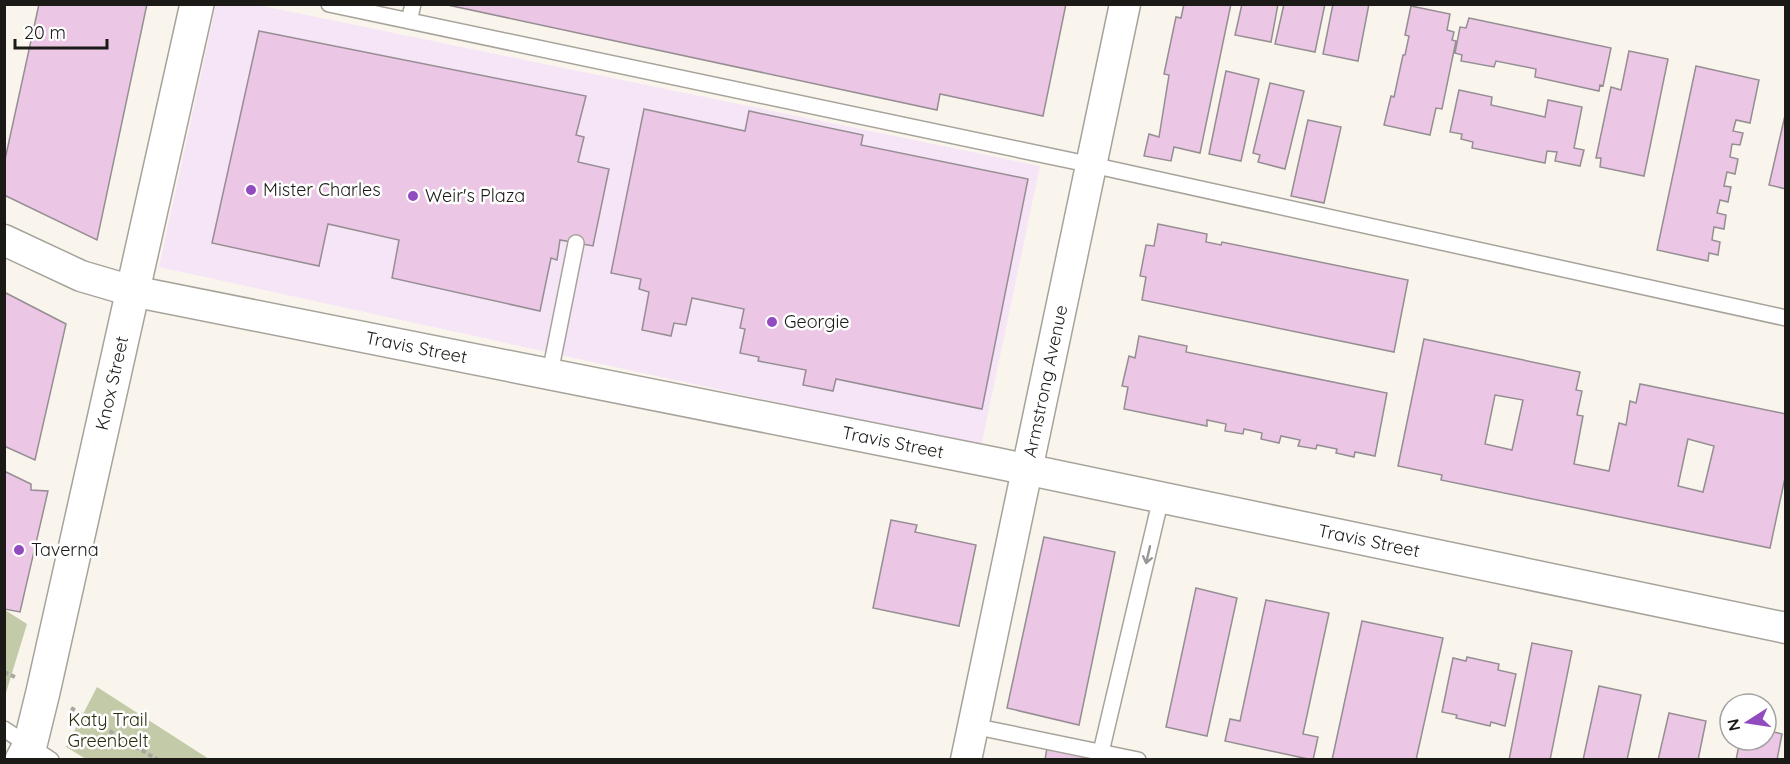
<svg xmlns="http://www.w3.org/2000/svg" width="1790" height="764" viewBox="0 0 1790 764" font-family="Quicksand,sans-serif">
<style>
.commercial{fill:#f6e5f7}
.green{fill:#c2caa8}
.building{fill:#ecc6e5;stroke:#958e93;stroke-width:1.5;fill-rule:evenodd}
.lines{fill:none;stroke-linecap:round;stroke-linejoin:round}
.service-casing{stroke:#a7a39b;stroke-width:18}
.minor-casing{stroke:#a7a39b;stroke-width:33}
.tertiary-casing{stroke:#a7a39b;stroke-width:36}
.path{stroke:#aaa7a0;stroke-width:4;stroke-dasharray:4.5 3;stroke-linecap:butt}
.service{stroke:#fff;stroke-width:15}
.minor{stroke:#fff;stroke-width:30}
.tertiary{stroke:#fff;stroke-width:33}
.oneway{stroke:#989897}
.poi-dot{fill:#924bbf;stroke:#fff;stroke-width:2}
.labels{text-anchor:middle;stroke-width:5;stroke-linejoin:round;paint-order:stroke}
.poi-label{font-size:18px;fill:#1b1a17;stroke:#fff;text-anchor:start}
.street-label{font-size:18px;fill:#1b1a17;stroke:#fff}
.park-label{font-size:18px;fill:#282e0c;stroke:#fff}
</style>
<rect width="100%" height="100%" fill="#f9f5ec"/>
<path class="commercial" d="M 216,5 L 258,5 L 1040,166 L 981,447 L 159,267 Z"/>
<path class="green" d="M 5,610 L 27,624 L 5,696 Z
M 97,687 L 209,759 L 86,759 L 66,747 Z"/>
<path class="building" d="M 39,4 L 147,4 L 97,240 L 4,195 L 4,164 Z
M 443,4 L 1066,4 L 1043,116 L 940,94 L 937,110 Z
M 1184,4 L 1231,4 L 1200,153 L 1174,147 L 1171,161 L 1144,156 L 1149,134 L 1159,137 L 1169,75 L 1164,74 L 1176,17 L 1181,18 Z
M 1242,4 L 1278,4 L 1271,42 L 1235,35 Z
M 1284,4 L 1325,4 L 1315,52 L 1275,44 Z
M 1333,4 L 1369,4 L 1358,61 L 1323,54 Z
M 1411,6 L 1450,14 L 1447,30 L 1454,32 L 1452,40 L 1456,41 L 1442,109 L 1436,108 L 1430,135 L 1384,125 L 1391,96 L 1394,97 L 1403,55 L 1405,55 L 1409,36 L 1405,35 Z
M 1469,18 L 1611,48 L 1603,86 L 1600,85 L 1599,91 L 1535,77 L 1536,69 L 1496,61 L 1494,67 L 1461,61 L 1462,55 L 1455,53 L 1460,27 L 1466,28 Z
M 259,31 L 586,96 L 576,135 L 584,137 L 578,162 L 609,169 L 593,246 L 560,240 L 557,260 L 551,258 L 540,311 L 392,278 L 399,240 L 328,224 L 319,266 L 212,243 Z
M 1629,51 L 1668,59 L 1644,176 L 1600,167 L 1601,158 L 1596,158 L 1611,87 L 1621,90 Z
M 1696,66 L 1759,80 L 1750,123 L 1736,120 L 1733,131 L 1743,133 L 1740,145 L 1732,144 L 1730,157 L 1738,159 L 1735,174 L 1727,172 L 1724,186 L 1731,187 L 1728,202 L 1720,200 L 1717,213 L 1726,215 L 1724,229 L 1714,227 L 1712,240 L 1720,242 L 1718,255 L 1709,253 L 1708,261 L 1657,250 Z
M 1226,71 L 1259,79 L 1241,161 L 1209,154 Z
M 1270,83 L 1304,91 L 1285,169 L 1258,162 L 1260,155 L 1253,153 Z
M 1459,90 L 1492,97 L 1491,105 L 1545,117 L 1548,100 L 1582,107 L 1574,148 L 1584,150 L 1580,166 L 1555,161 L 1557,152 L 1547,151 L 1545,163 L 1472,148 L 1473,142 L 1461,139 L 1462,134 L 1450,132 Z
M 644,109 L 745,131 L 749,111 L 863,135 L 861,145 L 1028,179 L 982,409 L 836,379 L 833,391 L 803,385 L 806,370 L 758,361 L 759,357 L 740,353 L 745,329 L 740,328 L 744,309 L 692,298 L 686,325 L 674,323 L 671,336 L 642,330 L 649,292 L 639,289 L 641,279 L 611,273 Z
M 1786,111 L 1786,189 L 1769,185 Z
M 1308,120 L 1341,127 L 1324,203 L 1291,196 Z
M 1158,224 L 1207,234 L 1206,242 L 1221,245 L 1222,242 L 1408,280 L 1394,352 L 1142,300 L 1146,277 L 1140,276 L 1146,245 L 1154,246 Z
M 4,292 L 66,324 L 35,460 L 4,446 Z
M 1139,336 L 1187,346 L 1186,352 L 1387,393 L 1375,456 L 1355,452 L 1354,457 L 1336,453 L 1337,449 L 1317,445 L 1316,449 L 1298,446 L 1300,440 L 1281,436 L 1279,443 L 1261,439 L 1262,433 L 1244,429 L 1243,434 L 1225,431 L 1226,424 L 1207,420 L 1207,426 L 1124,409 L 1128,387 L 1122,386 L 1129,356 L 1135,358 Z
M 1424,339 L 1580,372 L 1576,390 L 1582,391 L 1577,415 L 1583,416 L 1574,464 L 1609,471 L 1619,423 L 1626,425 L 1630,401 L 1636,403 L 1640,384 L 1786,414 L 1786,473 L 1770,548 L 1441,480 L 1442,475 L 1398,466 ZM 1495,395 L 1523,400 L 1512,450 L 1485,444 ZM 1688,439 L 1714,446 L 1703,492 L 1678,486 Z
M 4,471 L 31,484 L 31,490 L 48,491 L 20,612 L 4,609 Z
M 891,520 L 917,525 L 915,532 L 976,545 L 959,626 L 873,608 Z
M 1044,537 L 1115,552 L 1079,725 L 1007,708 Z
M 1196,588 L 1237,598 L 1207,736 L 1166,727 Z
M 1266,600 L 1329,613 L 1303,734 L 1318,737 L 1313,760 L 1225,741 L 1230,719 L 1240,721 Z
M 1362,621 L 1443,638 L 1416,760 L 1332,760 Z
M 1532,643 L 1572,651 L 1550,760 L 1509,760 Z
M 1467,657 L 1499,664 L 1498,670 L 1516,674 L 1505,726 L 1491,722 L 1490,726 L 1456,718 L 1457,715 L 1442,712 L 1453,658 L 1466,661 Z
M 1599,686 L 1641,695 L 1627,760 L 1583,760 Z
M 1669,713 L 1706,721 L 1698,760 L 1658,760 Z
M 1766,730 L 1782,734 L 1777,760 L 1736,760 L 1740,740 L 1766,740 Z
M 1047,748 L 1107,760 L 1045,760 Z"/>
<g class="lines">
<defs>
<path id="service" d="M 329,4 L 1092,165 L 1786,318
M 409,21 L 413,4
M 550,373 L 576,243
M 973,726 L 1138,760
M 4,729 L 51,760
M 1101,752 L 1161,498"/>
<g id="minor">
<path id="s1" d="M 4,240 L 81,276 L 132,291 L 996,463 L 1786,628"/>
<path id="s2" d="M 966,760 L 1125,4"/>
</g>
<g id="tertiary">
<path id="s3" d="M 22,760 L 30,745 L 43,692 L 197,4"/>
</g>
</defs>
<use href="#service" class="service-casing"/>
<use href="#minor" class="minor-casing"/>
<use href="#tertiary" class="tertiary-casing"/>
<path class="path" d="M 4,672 L 15,677
M 71,708 L 158,760"/>
<use href="#service" class="service"/>
<use href="#minor" class="minor"/>
<use href="#tertiary" class="tertiary"/>
</g>
<defs><path id="oneway-shaft" d="M-6 0H5M1.5-3L5.5 0L1.5 3" fill="none" stroke-width="1.6" stroke-linecap="round" stroke-linejoin="round" transform="scale(1.5)"/></defs>
<use class="oneway" href="#oneway-shaft" transform="translate(1148 555) rotate(103)"/>
<g class="poi-dot">
<circle cx="251" cy="190" r="6"/>
<circle cx="413" cy="196" r="6"/>
<circle cx="772" cy="322" r="6"/>
<circle cx="19" cy="550" r="6"/>
</g>
<g class="labels">
<g class="poi-label">
<text x="263" y="196">Mister Charles</text>
<text x="425" y="202">Weir's Plaza</text>
<text x="784" y="328">Georgie</text>
<text x="31" y="556">Taverna</text>
</g>
<g class="street-label">
<text dy="6" stroke="none"><textPath href="#s1" startOffset="428">Travis Street</textPath></text>
<text dy="6" stroke="none"><textPath href="#s2" startOffset="387">Armstrong Avenue</textPath></text>
<text dy="6" stroke="none"><textPath href="#s3" startOffset="388">Knox Street</textPath></text>
<text dy="6" stroke="none"><textPath href="#s1" startOffset="914">Travis Street</textPath></text>
<text dy="6" stroke="none"><textPath href="#s1" startOffset="1400">Travis Street</textPath></text>
</g>
<g class="park-label">
<text x="108" y="726">Katy Trail<tspan x="108" dy="21">Greenbelt</tspan></text>
</g>
</g>
<rect width="1790" height="764" fill="none" stroke="#1b1a17" stroke-width="12"/>
<g transform="translate(1748 722) rotate(258)"><circle r="28" fill="#ffffff" stroke="#a4a3a2" stroke-width="1.5"/>
<path d="M0-4.5L10 22L0 15L-10 22Z" fill="#924bbf"/>
<text y="-9" font-size="16" font-weight="bold" text-anchor="middle" fill="#1b1a17">N</text>
</g>
<path d="M15 39v9h92v-9" fill="none" stroke="#1b1a17" stroke-width="3"/>
<text x="24" y="39" font-size="18" fill="#1b1a17" stroke="#ffffff" stroke-width="4.5" paint-order="stroke">20 m</text>
</svg>
